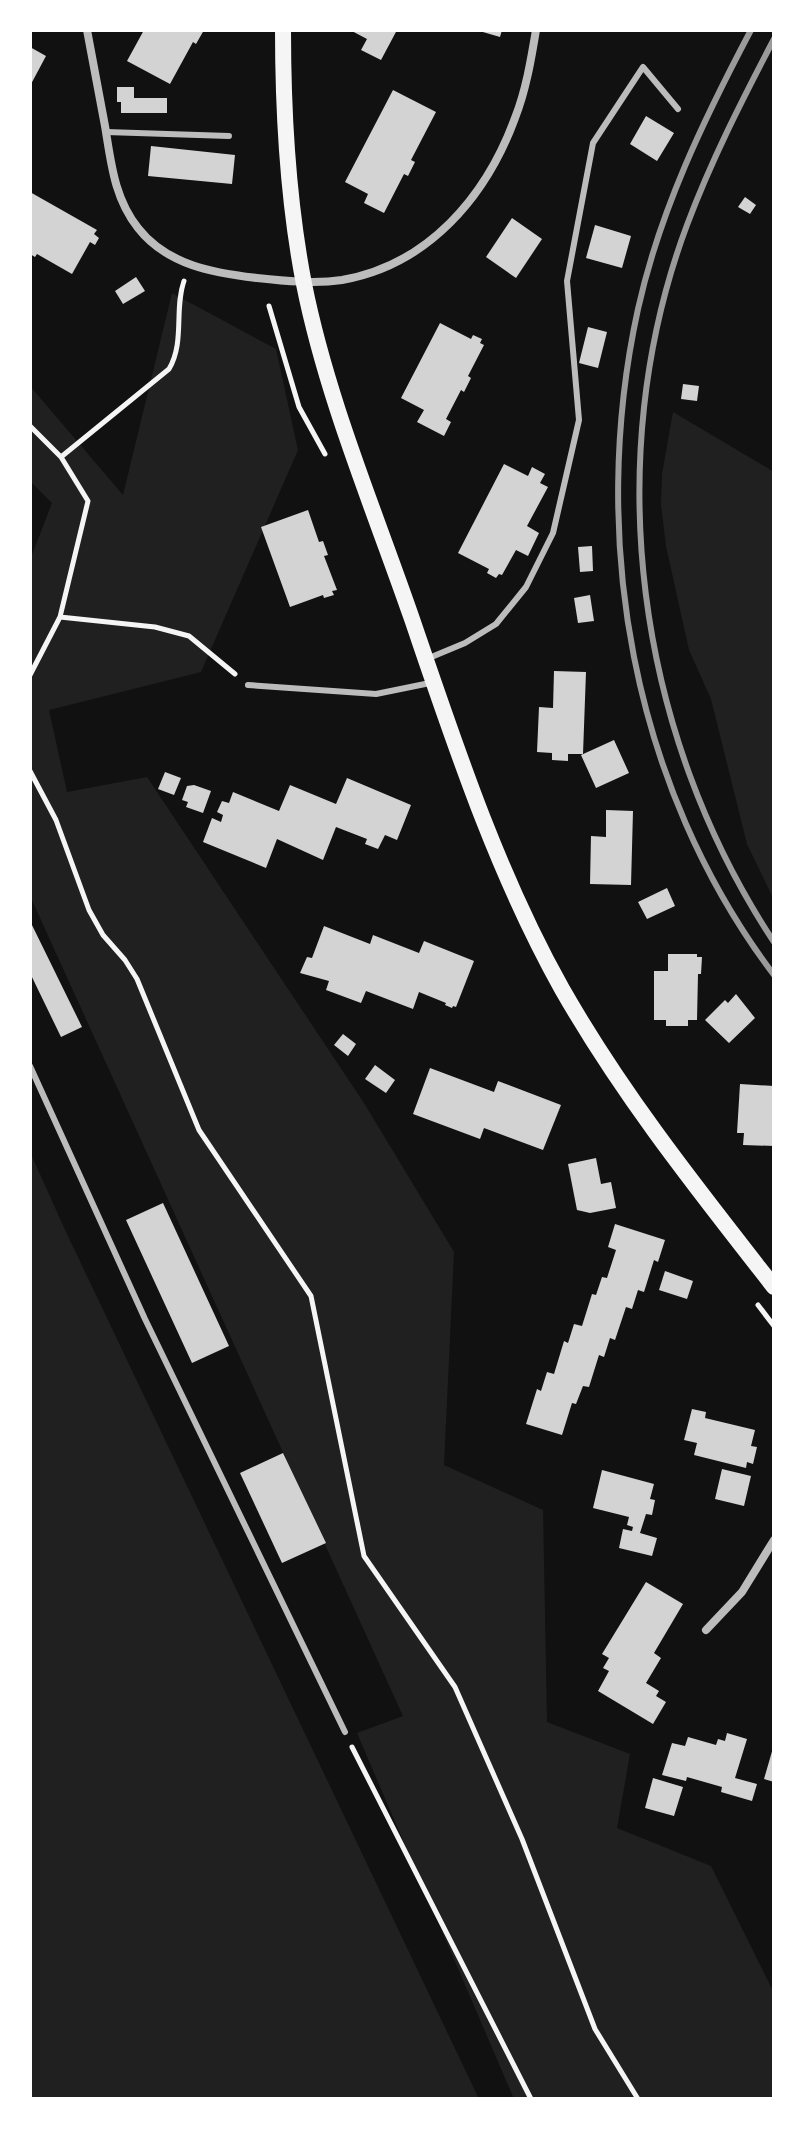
<svg xmlns="http://www.w3.org/2000/svg" width="804" height="2129" viewBox="0 0 804 2129" font-family="'Noto Serif',serif">
<style>
.green{fill:#202020}
.building{fill:#d3d3d3}
.lines{fill:none;stroke-linecap:round;stroke-linejoin:round}
.path{stroke:#f5f5f5;stroke-width:5}
.service{stroke:#bcbcbc;stroke-width:6}
.minor{stroke:#bcbcbc;stroke-width:8}
.secondary{stroke:#f5f5f5;stroke-width:16}
.rail{stroke:#9a9a9a;stroke-width:6}
</style>
<rect width="100%" height="100%" fill="#111"/>
<path class="green" d="M 172,293 L 276,349 L 298,450 L 201,672 L 49,710 L 67,792 L 147,777 L 364,1103 L 454,1252 L 444,1465 L 543,1510 L 547,1722 L 630,1754 L 617,1828 L 711,1866 L 774,1993 L 774,2099 L 514,2099 L 357,1733 L 403,1716 L 30,896 L 30,560 L 52,503 L 30,481 L 30,386 L 123,495 Z
M 673,412 L 774,472 L 774,900 L 747,844 L 711,699 L 689,650 L 666,546 L 661,505 L 662,474 Z
M 30,1152 L 66,1232 L 479,2099 L 30,2099 Z"/>
<path class="building" d="M 144,30 L 204,30 L 196,44 L 193,42 L 170,84 L 127,61 Z
M 350,30 L 397,30 L 381,60 L 361,50 L 367,39 Z
M 476,30 L 502,30 L 500,37 Z
M 30,47 L 46,56 L 30,86 Z
M 117,87 L 134,87 L 134,98 L 167,98 L 167,113 L 121,113 L 121,102 L 117,102 Z
M 393,90 L 436,112 L 411,160 L 415,162 L 408,176 L 404,174 L 384,213 L 364,203 L 368,194 L 345,182 Z
M 646,116 L 674,133 L 657,161 L 630,144 Z
M 151,146 L 235,155 L 232,184 L 148,176 Z
M 30,192 L 97,230 L 94,234 L 99,238 L 95,245 L 90,242 L 72,274 L 37,254 L 35,257 L 30,254 Z
M 745,197 L 756,205 L 750,214 L 738,207 Z
M 512,218 L 542,239 L 516,278 L 486,257 Z
M 595,225 L 631,236 L 622,268 L 586,258 Z
M 136,277 L 145,291 L 123,304 L 115,291 Z
M 440,323 L 471,339 L 473,335 L 482,339 L 480,343 L 484,345 L 468,376 L 471,378 L 464,392 L 461,390 L 446,419 L 451,422 L 444,436 L 417,422 L 424,410 L 401,398 Z
M 588,327 L 607,332 L 598,368 L 579,363 Z
M 683,384 L 699,386 L 697,401 L 681,399 Z
M 504,464 L 528,476 L 532,467 L 545,474 L 540,483 L 548,487 L 527,526 L 539,533 L 528,556 L 516,550 L 502,575 L 499,574 L 496,578 L 487,573 L 489,569 L 458,553 Z
M 308,510 L 319,542 L 323,541 L 328,555 L 324,556 L 337,590 L 332,591 L 334,595 L 324,598 L 323,595 L 290,607 L 261,527 Z
M 592,546 L 593,571 L 580,572 L 578,547 Z
M 590,595 L 594,621 L 578,623 L 574,598 Z
M 554,671 L 586,672 L 583,754 L 568,754 L 568,761 L 552,760 L 552,753 L 537,752 L 539,707 L 553,708 Z
M 614,740 L 629,773 L 596,788 L 581,755 Z
M 165,772 L 181,778 L 174,795 L 158,789 Z
M 347,778 L 411,805 L 397,840 L 385,835 L 378,849 L 365,844 L 367,839 L 336,827 L 323,860 L 277,839 L 266,868 L 203,842 L 212,818 L 221,822 L 223,815 L 217,812 L 222,801 L 229,803 L 233,792 L 279,811 L 290,785 L 336,804 Z
M 194,785 L 211,791 L 203,813 L 186,807 L 188,802 L 182,800 L 187,786 Z
M 606,810 L 633,811 L 631,885 L 590,884 L 591,836 L 606,837 Z
M 667,888 L 675,906 L 647,919 L 638,902 Z
M 30,921 L 82,1027 L 61,1037 L 30,973 Z
M 324,926 L 370,944 L 373,935 L 419,953 L 424,941 L 474,961 L 456,1007 L 453,1006 L 452,1008 L 445,1005 L 446,1003 L 419,992 L 413,1009 L 366,991 L 361,1003 L 326,990 L 329,981 L 300,973 L 307,957 L 312,958 Z
M 668,954 L 697,954 L 697,957 L 702,957 L 701,974 L 698,974 L 697,1020 L 688,1020 L 688,1026 L 666,1026 L 666,1020 L 654,1020 L 654,971 L 668,971 Z
M 736,994 L 755,1018 L 729,1043 L 705,1020 L 725,1000 L 728,1003 Z
M 343,1034 L 356,1044 L 348,1056 L 334,1045 Z
M 375,1065 L 395,1080 L 386,1093 L 365,1079 Z
M 430,1068 L 494,1092 L 498,1081 L 561,1105 L 543,1150 L 484,1128 L 480,1139 L 413,1114 Z
M 740,1084 L 774,1086 L 774,1146 L 743,1145 L 744,1133 L 737,1133 Z
M 596,1158 L 601,1184 L 611,1182 L 616,1208 L 590,1213 L 577,1210 L 568,1164 Z
M 163,1203 L 229,1346 L 192,1363 L 126,1220 Z
M 615,1224 L 665,1240 L 658,1262 L 654,1260 L 644,1292 L 638,1290 L 632,1309 L 626,1307 L 615,1340 L 610,1338 L 604,1357 L 599,1355 L 589,1387 L 583,1386 L 576,1404 L 572,1403 L 562,1435 L 526,1424 L 537,1389 L 541,1391 L 547,1372 L 554,1374 L 564,1341 L 568,1343 L 574,1324 L 582,1326 L 592,1294 L 596,1295 L 602,1277 L 607,1278 L 616,1250 L 608,1247 Z
M 665,1271 L 693,1281 L 687,1299 L 659,1290 Z
M 692,1409 L 706,1412 L 705,1418 L 755,1430 L 751,1446 L 757,1447 L 753,1464 L 747,1462 L 746,1468 L 694,1455 L 697,1443 L 684,1440 Z
M 283,1453 L 326,1543 L 282,1563 L 240,1473 Z
M 722,1469 L 751,1476 L 744,1506 L 715,1499 Z
M 602,1470 L 654,1484 L 650,1499 L 655,1500 L 652,1515 L 646,1514 L 640,1533 L 657,1538 L 652,1556 L 619,1548 L 623,1529 L 632,1531 L 633,1527 L 627,1525 L 629,1517 L 593,1508 Z
M 646,1582 L 683,1604 L 654,1653 L 661,1658 L 646,1683 L 659,1691 L 656,1696 L 666,1702 L 653,1724 L 598,1691 L 609,1671 L 603,1668 L 609,1658 L 602,1654 Z
M 727,1733 L 747,1739 L 735,1778 L 757,1784 L 752,1801 L 721,1792 L 722,1787 L 687,1777 L 686,1781 L 662,1775 L 672,1743 L 685,1746 L 688,1737 L 716,1745 L 718,1739 L 725,1741 Z
M 773,1748 L 774,1748 L 774,1782 L 764,1779 Z
M 653,1778 L 683,1787 L 674,1816 L 645,1808 Z"/>
<g class="lines">
<path class="path" d="M 269,306 L 299,407 L 325,454
M 30,426 L 61,457 L 88,501 L 60,617 L 30,675
M 61,457 L 169,369 C 185,342 174,309 184,281
M 60,617 L 155,627 L 189,636 L 235,674
M 30,771 L 56,820 L 89,910 L 103,935 L 125,960 L 137,979 L 199,1130 L 311,1296 L 364,1556 L 455,1687 L 522,1839 L 595,2029 L 638,2099
M 758,1305 L 774,1326
M 352,1747 L 531,2099"/>
<path class="service" d="M 106,132 L 229,136
M 429,658 L 465,643 L 496,624 L 526,587 L 553,533 L 579,420 L 567,281 L 593,143 L 643,67 L 678,109
M 248,685 L 376,694 L 430,683
M 30,1066 L 145,1319 L 345,1732"/>
<path class="minor" d="M 87,30 C 93,62 99,94 105,126 C 111,162 114,198 138,228 C 167,265 213,273 257,278 C 284,281 315,284 342,280 C 428,265 486,197 515,118 C 526,90 531,60 536,30
M 706,1630 L 742,1592 L 774,1540"/>
<path class="secondary" d="M 283,30 C 283,114 288,202 304,284 C 327,399 374,509 412,619 C 455,745 497,873 562,989 C 623,1096 699,1191 774,1287"/>
<path class="rail" d="M 751,30 C 704,119 660,210 638,309 C 588,537 632,787 774,975
M 774,39 C 742,100 711,161 687,225 C 599,460 636,734 774,942"/>
</g>
<rect width="804" height="2129" fill="none" stroke="#ffffff" stroke-width="64"/>
</svg>
